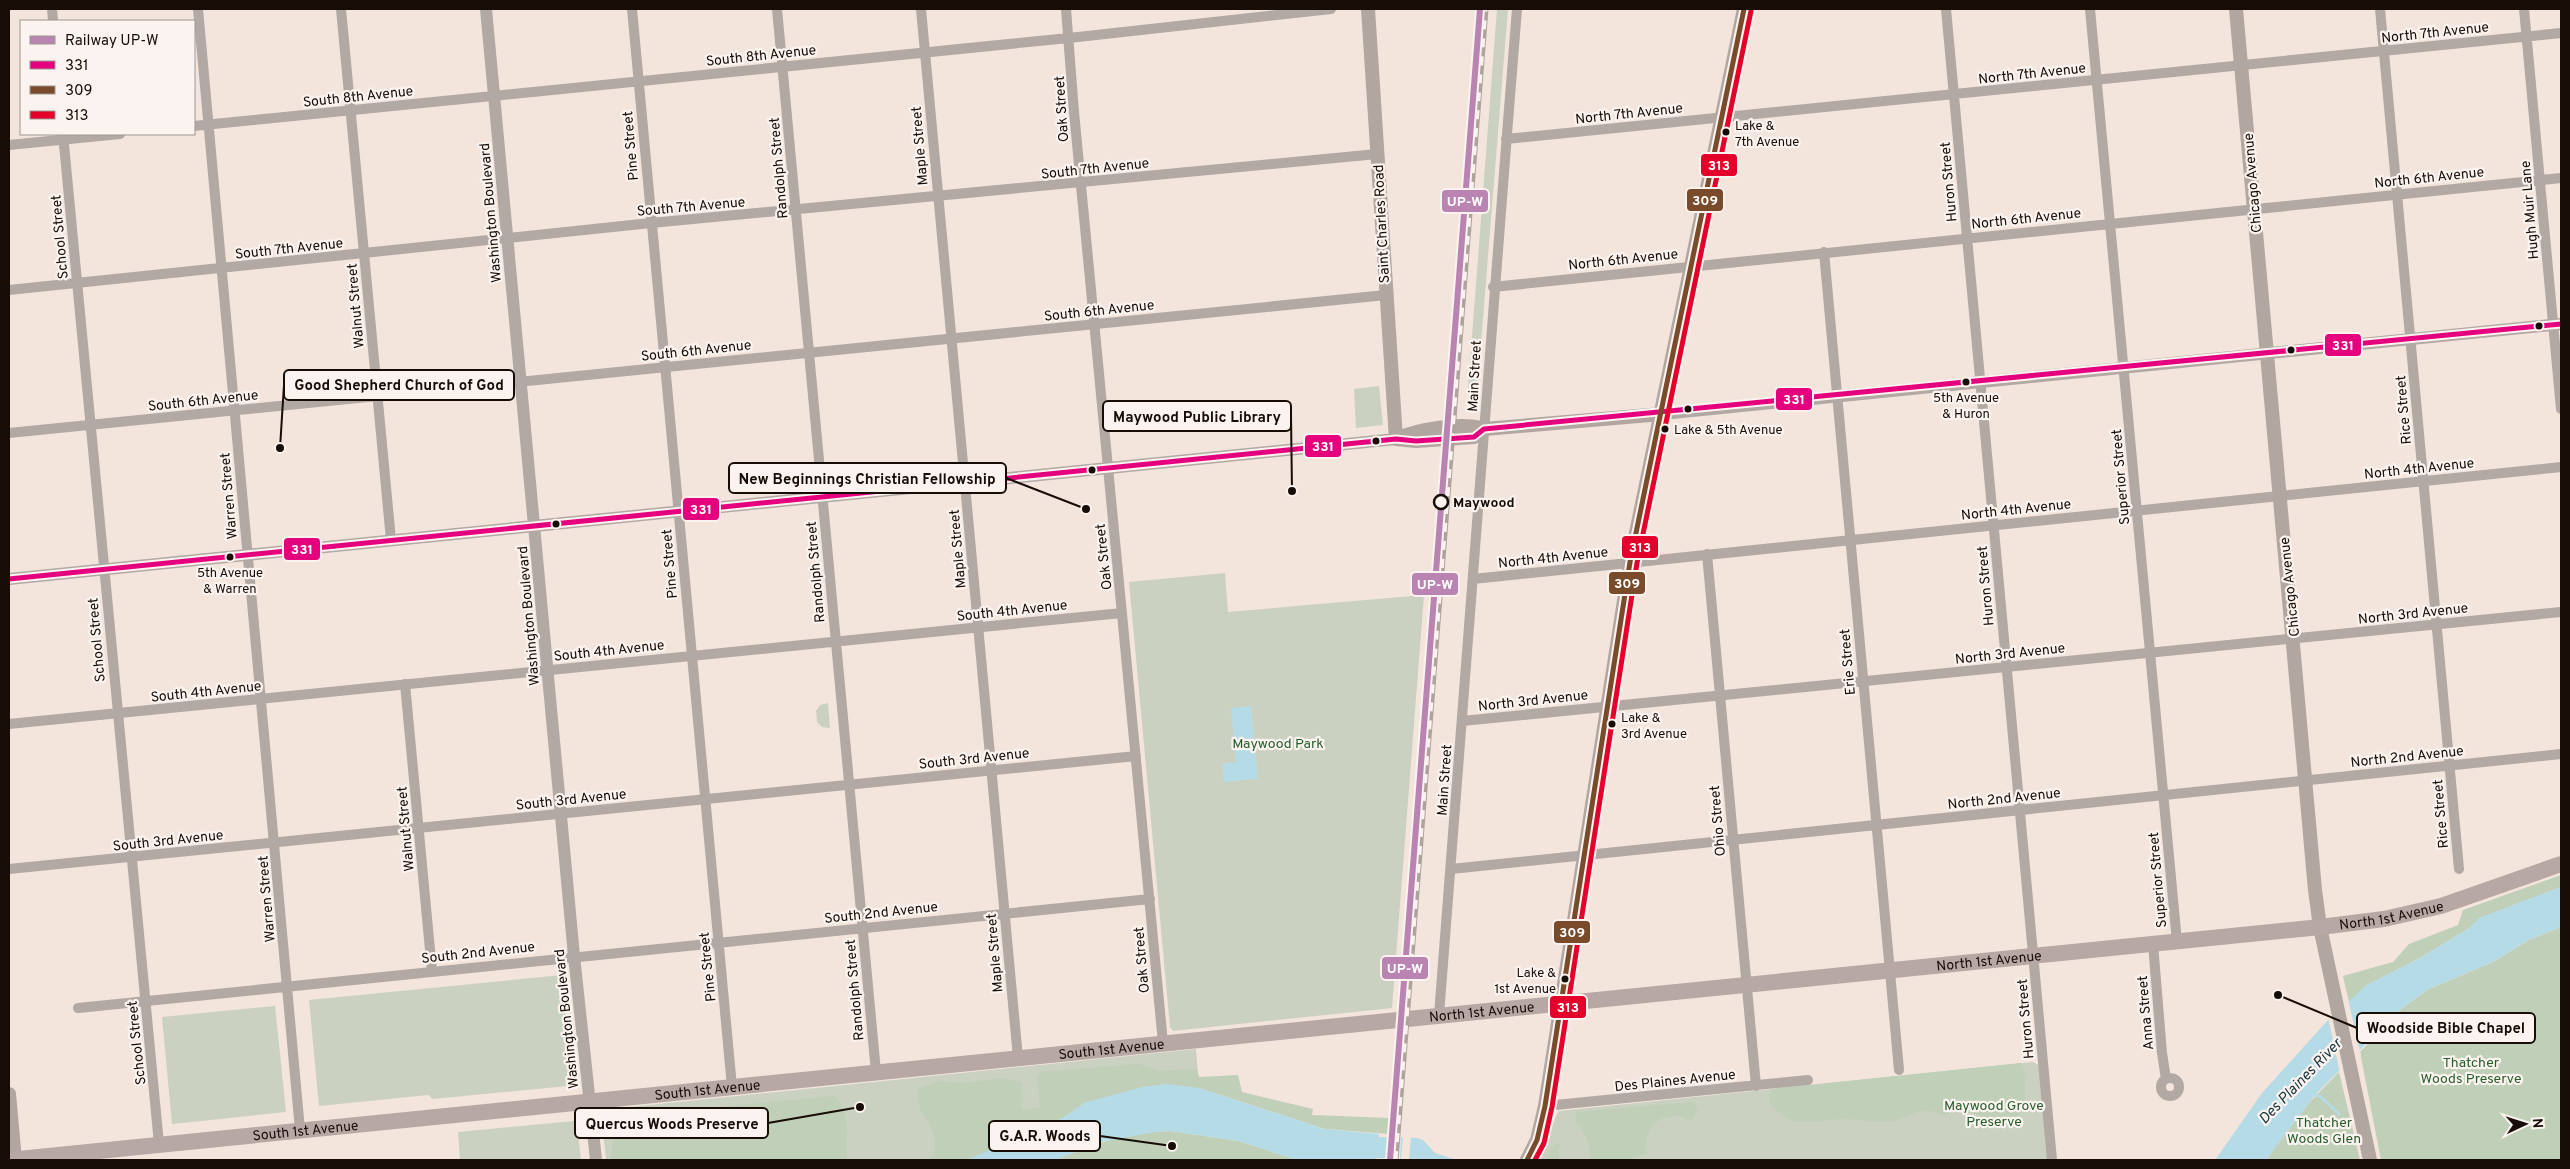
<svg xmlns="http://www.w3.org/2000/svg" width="2570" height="1169" viewBox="0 0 2570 1169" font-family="Overpass,sans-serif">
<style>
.green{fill:#cad1c0}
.forest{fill:#c0cfb7}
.water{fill:#b5dce6}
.pier{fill:#f3e4dc}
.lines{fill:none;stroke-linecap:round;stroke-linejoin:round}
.stream{stroke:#b5dce6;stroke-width:3}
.minor{stroke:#b2a8a4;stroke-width:10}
.tertiary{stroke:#b2a8a4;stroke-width:12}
.secondary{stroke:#b2a6a1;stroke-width:14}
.primary{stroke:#b7a8a5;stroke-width:16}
.rail-casing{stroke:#ada39c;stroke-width:5}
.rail{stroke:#faf3ef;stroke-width:3;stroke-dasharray:9;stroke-linecap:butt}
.bus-1-casing{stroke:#faf3ef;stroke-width:9}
.bus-2-casing{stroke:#faf3ef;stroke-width:9}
.bus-3-casing{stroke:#faf3ef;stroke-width:9}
.bus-1{stroke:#e5007d;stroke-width:5}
.bus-2{stroke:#7a4b2a;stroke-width:5}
.bus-3{stroke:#e4002b;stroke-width:5}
.rail-1-casing{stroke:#faf3ef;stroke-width:10}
.rail-1{stroke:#b984b1;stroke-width:6}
.bus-dot{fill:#170c06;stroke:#faf3ef;stroke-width:2}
.stop-dot{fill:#faf3ef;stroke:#170c06;stroke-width:2.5}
.labels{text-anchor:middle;stroke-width:4.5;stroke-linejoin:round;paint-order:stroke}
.bus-label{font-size:13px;fill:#170c06;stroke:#faf3ef;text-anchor:start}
.street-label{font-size:14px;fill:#170c06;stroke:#faf3ef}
.stop-label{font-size:14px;font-weight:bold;fill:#170c06;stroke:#faf3ef;text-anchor:start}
.park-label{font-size:14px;fill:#265d2c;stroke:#faf3ef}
.water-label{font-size:15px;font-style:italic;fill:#16343d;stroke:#faf3ef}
.leader{fill:none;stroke:#170c06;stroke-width:2}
.callout-dot{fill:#170c06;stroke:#faf3ef;stroke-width:2}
.callout{fill:#faf3ef;stroke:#170c06;stroke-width:2}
.callout-label{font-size:15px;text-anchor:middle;font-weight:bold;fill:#170c06}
.line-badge{stroke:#faf3ef;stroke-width:2}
.badge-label{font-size:14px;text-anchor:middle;font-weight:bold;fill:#fff}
</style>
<rect width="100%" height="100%" fill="#f3e4dc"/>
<path class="green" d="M 1497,9 L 1508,9 L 1477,392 L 1468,389 Z
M 1379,386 L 1383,425 L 1356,428 L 1354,389 Z
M 1225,573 L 1228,612 L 1424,595 L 1392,1008 L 1173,1031 L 1170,1027 L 1129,582 Z
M 828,703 L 830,728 L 822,727 L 817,722 L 816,711 L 820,705 Z
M 562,975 L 572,1081 L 568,1086 L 433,1099 L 428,1095 L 319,1106 L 309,1000 Z
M 275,1006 L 286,1112 L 172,1124 L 162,1017 Z
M 1196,1049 L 1199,1088 L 966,1160 L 606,1160 L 602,1119 L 603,1114 L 610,1109 Z
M 2033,1062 L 2040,1066 L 2048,1160 L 1539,1160 C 1543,1152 1556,1113 1559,1111 Z
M 574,1121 L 577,1126 L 581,1160 L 460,1160 L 458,1132 Z"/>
<path class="forest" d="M 2561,875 L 2561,887 L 2480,918 L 2468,929 L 2418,959 L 2367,985 L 2349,1002 L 2343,976 L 2393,962 L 2409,944 L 2458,925 L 2463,910 Z
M 2561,927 L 2561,1160 L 2381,1160 L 2360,1052 L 2400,1010 L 2427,990 L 2493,962 L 2529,940 Z
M 2021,1063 C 2026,1074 2025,1085 2025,1097 C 2022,1139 1982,1111 1959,1112 C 1954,1112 1949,1114 1944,1116 C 1916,1103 1918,1117 1891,1121 C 1875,1123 1861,1119 1845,1119 C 1829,1119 1808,1124 1792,1120 C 1782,1117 1774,1109 1769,1101 L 1771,1089 Z
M 1139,1064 L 1159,1071 L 1197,1069 L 1199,1077 L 1238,1075 L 1242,1092 L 1313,1109 L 1312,1115 L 1390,1118 L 1389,1134 L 1325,1129 L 1199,1088 L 1167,1084 L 1142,1087 L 1084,1103 L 1064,1117 L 967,1160 L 930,1160 C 948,1127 911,1118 919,1089 L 938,1081 L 964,1083 L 1001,1078 L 1021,1082 L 1022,1110 L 1040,1108 L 1037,1077 L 1041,1072 Z
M 2339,1072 L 2360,1160 L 2266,1160 L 2303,1109 Z
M 834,1096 C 853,1113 844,1139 847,1160 L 611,1160 L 614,1133 L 628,1116 Z
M 1692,1102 L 1698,1109 L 1692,1120 C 1685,1120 1679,1115 1672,1116 C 1650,1119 1646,1134 1645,1154 L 1627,1160 L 1590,1160 C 1591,1144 1587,1134 1575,1123 L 1577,1112 Z
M 1171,1131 L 1239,1141 L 1297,1160 L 1056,1160 C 1093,1143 1131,1132 1171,1131 Z
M 1556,1142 L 1560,1145 L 1558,1160 L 1546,1160 Z"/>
<path class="water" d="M 1251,706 L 1258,779 L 1224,782 L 1222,764 L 1236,762 L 1231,708 Z
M 2561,887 L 2561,927 L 2529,940 L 2493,962 L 2427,990 L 2400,1010 L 2316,1094 L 2266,1160 L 2215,1160 L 2262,1093 L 2328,1020 L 2367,985 L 2418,959 L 2468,929 L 2479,918 Z
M 1167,1084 L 1199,1088 L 1325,1129 L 1379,1134 L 1379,1137 L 1417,1138 L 1423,1140 L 1435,1153 L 1457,1160 L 1377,1158 L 1376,1160 L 1297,1160 L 1239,1141 L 1171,1131 L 1155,1132 L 1101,1142 L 1056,1160 L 967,1160 L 1064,1117 L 1084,1103 L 1142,1087 Z"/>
<path class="pier" d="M 2348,999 L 2361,1055 L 2340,1074 L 2328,1017 Z
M 1389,1135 L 1401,1136 L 1400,1160 L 1387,1160 Z
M 1403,1136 L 1411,1137 L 1409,1160 L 1401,1160 Z"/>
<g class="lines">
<path class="stream" d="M 2312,1093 L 2321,1097 L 2339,1114"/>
<path class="minor" d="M 52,9 L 53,21
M 198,9 L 300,1130
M 341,9 L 391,540
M 632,9 L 732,1087
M 777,9 L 876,1072
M 921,9 L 1018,1058
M 1066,9 L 1074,112 L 1163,1043
M 1946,9 L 2052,1160
M 2090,9 L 2177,942
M 2380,9 L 2459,869
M 2524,9 L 2561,409
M 194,126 L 1069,38 L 1331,9
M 63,134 L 159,1144
M 1506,139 L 2561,33
M 9,145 L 120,134
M 1824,252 L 1899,1070
M 1493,287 L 2561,178
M 9,290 L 651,223 L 1377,154
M 9,433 L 1386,295
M 1707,554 L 1756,1086
M 1473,579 L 2561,467
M 405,684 L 432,971
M 1462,721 L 2561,612
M 9,724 L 1122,613
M 9,869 L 1136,756
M 1451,869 L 2561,754
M 2153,944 L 2162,1053 L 2166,1079
M 78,1008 L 1150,899
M 1439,1015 C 1465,679 1490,344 1517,9
M2161 1087a9 9 0 1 1 18 0a9 9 0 1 1-18 0Z
M 1545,1106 L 1808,1080"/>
<path class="tertiary" d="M 486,9 L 574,956 L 596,1160
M 1662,414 L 2561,324
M 9,579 L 1396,439"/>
<path class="secondary" d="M 1368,9 L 1396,439
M 2236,9 L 2315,890 L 2320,927 L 2370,1160
M 1396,439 C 1418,429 1461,422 1484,429 L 1662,414
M 1396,439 L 1416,441 L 1474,437 L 1484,429
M 9,1094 L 15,1160
M 1527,1160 L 1537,1140 L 1545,1106 L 1630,562 L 1744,9"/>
<path class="primary" id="s1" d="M 9,1160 L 2320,927 L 2384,919 L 2441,906 L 2561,864"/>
<defs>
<path id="rail" d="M 1396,1160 L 1486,9"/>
</defs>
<use href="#rail" class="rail-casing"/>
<use href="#rail" class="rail"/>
<defs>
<path id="bus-1" d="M 9,579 L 1396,439 L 1416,441 L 1474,437 L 1484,429 L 2561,324"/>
<path id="bus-2" d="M 1527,1160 L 1537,1140 L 1545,1106 L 1630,562 L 1744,9"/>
<path id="bus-3" d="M 1535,1160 L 1544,1143 L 1552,1107 L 1637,563 L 1751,11"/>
</defs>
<use href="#bus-1" class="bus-1-casing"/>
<use href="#bus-2" class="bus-2-casing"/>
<use href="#bus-3" class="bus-3-casing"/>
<use href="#bus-1" class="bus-1"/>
<use href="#bus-2" class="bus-2"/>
<use href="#bus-3" class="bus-3"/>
<defs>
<path id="rail-1" d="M 1390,1160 L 1480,9"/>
</defs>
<use href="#rail-1" class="rail-1-casing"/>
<use href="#rail-1" class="rail-1"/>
</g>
<g class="bus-dot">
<circle cx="1726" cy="132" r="4.5"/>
<circle cx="2539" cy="326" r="4.5"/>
<circle cx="2291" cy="350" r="4.5"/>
<circle cx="1966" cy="382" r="4.5"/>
<circle cx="1688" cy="409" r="4.5"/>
<circle cx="1665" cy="429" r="4.5"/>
<circle cx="1376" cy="441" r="4.5"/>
<circle cx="1092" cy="470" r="4.5"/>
<circle cx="556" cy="524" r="4.5"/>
<circle cx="230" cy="557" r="4.5"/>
<circle cx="1612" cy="724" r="4.5"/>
<circle cx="1565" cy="979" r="4.5"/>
</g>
<circle class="stop-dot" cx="1441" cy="502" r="7"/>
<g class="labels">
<g class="bus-label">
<text x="1735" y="130">Lake &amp;<tspan x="1735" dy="16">7th Avenue</tspan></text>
<text x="1966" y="402" text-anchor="middle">5th Avenue<tspan x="1966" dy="16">&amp; Huron</tspan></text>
<text x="1674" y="434">Lake &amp; 5th Avenue</text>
<text x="230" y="577" text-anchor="middle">5th Avenue<tspan x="230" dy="16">&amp; Warren</tspan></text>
<text x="1621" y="722">Lake &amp;<tspan x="1621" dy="16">3rd Avenue</tspan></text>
<text x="1556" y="977" text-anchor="end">Lake &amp;<tspan x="1556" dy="16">1st Avenue</tspan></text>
</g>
<g class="street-label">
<text transform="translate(2435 32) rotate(-6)" y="5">North 7th Avenue</text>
<text transform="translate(761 55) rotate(-6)" y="5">South 8th Avenue</text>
<text transform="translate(2032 73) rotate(-6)" y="5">North 7th Avenue</text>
<text transform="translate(358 96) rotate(-6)" y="5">South 8th Avenue</text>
<text transform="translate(1061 109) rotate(-94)" y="5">Oak Street</text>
<text transform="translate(1629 113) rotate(-6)" y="5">North 7th Avenue</text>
<text transform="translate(630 146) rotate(-95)" y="5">Pine Street</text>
<text transform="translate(919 146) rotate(-95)" y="5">Maple Street</text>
<text transform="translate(778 168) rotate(-95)" y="5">Randolph Street</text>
<text transform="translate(1095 168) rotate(-6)" y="5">South 7th Avenue</text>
<text transform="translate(2429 177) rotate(-6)" y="5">North 6th Avenue</text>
<text transform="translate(1948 182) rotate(-95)" y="5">Huron Street</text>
<text transform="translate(2252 183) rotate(-95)" y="5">Chicago Avenue</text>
<text transform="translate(691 206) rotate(-5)" y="5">South 7th Avenue</text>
<text transform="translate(2529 210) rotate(-95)" y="5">Hugh Muir Lane</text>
<text transform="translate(490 213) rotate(-95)" y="5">Washington Boulevard</text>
<text transform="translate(2026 218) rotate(-6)" y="5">North 6th Avenue</text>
<text transform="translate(1381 224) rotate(-93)" y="5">Saint Charles Road</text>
<text transform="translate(59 237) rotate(-95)" y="5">School Street</text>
<text transform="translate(289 248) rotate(-6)" y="5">South 7th Avenue</text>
<text transform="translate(1623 259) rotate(-6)" y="5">North 6th Avenue</text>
<text transform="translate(355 306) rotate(-95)" y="5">Walnut Street</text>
<text transform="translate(1099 310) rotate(-6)" y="5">South 6th Avenue</text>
<text transform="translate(696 350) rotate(-6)" y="5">South 6th Avenue</text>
<text transform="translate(1474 376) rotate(-87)" y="5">Main Street</text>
<text transform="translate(203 400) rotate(-6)" y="5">South 6th Avenue</text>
<text transform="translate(2403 410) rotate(-95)" y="5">Rice Street</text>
<text transform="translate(2419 468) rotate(-6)" y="5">North 4th Avenue</text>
<text transform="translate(2120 477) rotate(-95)" y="5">Superior Street</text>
<text transform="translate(228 496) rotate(-95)" y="5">Warren Street</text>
<text transform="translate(2016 509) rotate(-6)" y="5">North 4th Avenue</text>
<text transform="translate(957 549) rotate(-95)" y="5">Maple Street</text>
<text transform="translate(1103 557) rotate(-96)" y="5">Oak Street</text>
<text transform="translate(1553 557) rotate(-6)" y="5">North 4th Avenue</text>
<text transform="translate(669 564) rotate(-95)" y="5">Pine Street</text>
<text transform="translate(815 572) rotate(-95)" y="5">Randolph Street</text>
<text transform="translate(1985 586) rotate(-95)" y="5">Huron Street</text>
<text transform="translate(2289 587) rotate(-96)" y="5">Chicago Avenue</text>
<text transform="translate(1012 610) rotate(-6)" y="5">South 4th Avenue</text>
<text transform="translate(2413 613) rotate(-6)" y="5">North 3rd Avenue</text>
<text transform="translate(528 616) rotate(-95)" y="5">Washington Boulevard</text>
<text transform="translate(96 640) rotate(-95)" y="5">School Street</text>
<text transform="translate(609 650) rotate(-6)" y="5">South 4th Avenue</text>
<text transform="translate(2010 653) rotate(-6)" y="5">North 3rd Avenue</text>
<text transform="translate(1847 662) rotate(-95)" y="5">Erie Street</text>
<text transform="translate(206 691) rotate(-6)" y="5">South 4th Avenue</text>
<text transform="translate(1533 700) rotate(-6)" y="5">North 3rd Avenue</text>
<text transform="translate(2407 756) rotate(-6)" y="5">North 2nd Avenue</text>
<text transform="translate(974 758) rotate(-6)" y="5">South 3rd Avenue</text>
<text transform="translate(1444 780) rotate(-86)" y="5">Main Street</text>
<text transform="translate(2004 798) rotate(-6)" y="5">North 2nd Avenue</text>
<text transform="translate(571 799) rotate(-6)" y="5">South 3rd Avenue</text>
<text transform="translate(2440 814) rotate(-95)" y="5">Rice Street</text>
<text transform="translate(1717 821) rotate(-95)" y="5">Ohio Street</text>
<text transform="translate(405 829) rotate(-95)" y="5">Walnut Street</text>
<text transform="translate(168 840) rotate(-6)" y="5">South 3rd Avenue</text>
<text transform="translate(2157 880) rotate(-95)" y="5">Superior Street</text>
<text transform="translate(266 899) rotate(-95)" y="5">Warren Street</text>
<text transform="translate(881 912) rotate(-6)" y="5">South 2nd Avenue</text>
<text dy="5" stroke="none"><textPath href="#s1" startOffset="2395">North 1st Avenue</textPath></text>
<text transform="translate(478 952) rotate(-6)" y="5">South 2nd Avenue</text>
<text transform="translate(994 953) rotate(-95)" y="5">Maple Street</text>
<text transform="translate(1141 960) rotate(-95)" y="5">Oak Street</text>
<text dy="5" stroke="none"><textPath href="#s1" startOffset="1990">North 1st Avenue</textPath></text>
<text transform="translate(707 967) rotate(-96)" y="5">Pine Street</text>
<text transform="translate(854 990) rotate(-95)" y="5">Randolph Street</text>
<text dy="5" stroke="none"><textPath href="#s1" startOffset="1480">North 1st Avenue</textPath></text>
<text transform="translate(2145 1013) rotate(-95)" y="5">Anna Street</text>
<text transform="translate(566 1019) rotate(-96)" y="5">Washington Boulevard</text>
<text transform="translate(2025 1019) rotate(-95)" y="5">Huron Street</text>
<text transform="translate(136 1043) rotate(-96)" y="5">School Street</text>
<text dy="5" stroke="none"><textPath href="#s1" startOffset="1108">South 1st Avenue</textPath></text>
<text transform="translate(1675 1080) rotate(-6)" y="5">Des Plaines Avenue</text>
<text dy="5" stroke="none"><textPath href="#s1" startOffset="702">South 1st Avenue</textPath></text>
<text dy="5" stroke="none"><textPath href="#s1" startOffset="298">South 1st Avenue</textPath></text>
</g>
<g class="stop-label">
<text x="1453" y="507">Maywood</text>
</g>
<g class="park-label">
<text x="1278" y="748">Maywood Park</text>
<text x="2471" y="1067">Thatcher<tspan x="2471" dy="16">Woods Preserve</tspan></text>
<text x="1994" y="1110">Maywood Grove<tspan x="1994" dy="16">Preserve</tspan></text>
<text x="2324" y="1127">Thatcher<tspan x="2324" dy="16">Woods Glen</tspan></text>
</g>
<g class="water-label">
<text transform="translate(2300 1081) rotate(-46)" y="5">Des Plaines River</text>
</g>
</g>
<path class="leader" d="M280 448L284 385M1292 491L1291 416M1086 509L1006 478M2278 995L2357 1028M860 1107L768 1123M1172 1146L1100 1136"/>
<g class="callout-dot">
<circle cx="280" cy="448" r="5"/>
<circle cx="1292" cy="491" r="5"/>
<circle cx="1086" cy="509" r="5"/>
<circle cx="2278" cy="995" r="5"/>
<circle cx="860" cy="1107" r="5"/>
<circle cx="1172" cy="1146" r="5"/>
</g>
<g class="callout">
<rect x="284" y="370" width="230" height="30" rx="5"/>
<rect x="1103" y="401" width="188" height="30" rx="5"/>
<rect x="729" y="463" width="277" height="30" rx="5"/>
<rect x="2357" y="1013" width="178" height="30" rx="5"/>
<rect x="575" y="1108" width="193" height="30" rx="5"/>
<rect x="989" y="1121" width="111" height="30" rx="5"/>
</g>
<g class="callout-label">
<text x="399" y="390">Good Shepherd Church of God</text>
<text x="1197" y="422">Maywood Public Library</text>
<text x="867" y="484">New Beginnings Christian Fellowship</text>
<text x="2446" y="1033">Woodside Bible Chapel</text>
<text x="672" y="1129">Quercus Woods Preserve</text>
<text x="1045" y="1141">G.A.R. Woods</text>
</g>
<g class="line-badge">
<rect x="1700" y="153" width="38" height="24" rx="5" fill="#e4002b"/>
<rect x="1686" y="188" width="38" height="24" rx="5" fill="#7a4b2a"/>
<rect x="1441" y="189" width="48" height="24" rx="5" fill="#b984b1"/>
<rect x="2324" y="333" width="38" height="24" rx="5" fill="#e5007d"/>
<rect x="1775" y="387" width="38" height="24" rx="5" fill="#e5007d"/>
<rect x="1304" y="434" width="38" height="24" rx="5" fill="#e5007d"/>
<rect x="682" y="497" width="38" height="24" rx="5" fill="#e5007d"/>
<rect x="1621" y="535" width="38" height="24" rx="5" fill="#e4002b"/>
<rect x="283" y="537" width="38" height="24" rx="5" fill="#e5007d"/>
<rect x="1608" y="571" width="38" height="24" rx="5" fill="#7a4b2a"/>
<rect x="1411" y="572" width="48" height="24" rx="5" fill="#b984b1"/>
<rect x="1553" y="920" width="38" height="24" rx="5" fill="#7a4b2a"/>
<rect x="1381" y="956" width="48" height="24" rx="5" fill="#b984b1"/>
<rect x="1549" y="995" width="38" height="24" rx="5" fill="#e4002b"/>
</g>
<g class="badge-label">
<text x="1719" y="170">313</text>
<text x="1705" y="205">309</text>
<text x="1465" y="206">UP-W</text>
<text x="2343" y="350">331</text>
<text x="1794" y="404">331</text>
<text x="1323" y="451">331</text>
<text x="701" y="514">331</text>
<text x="1640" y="552">313</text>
<text x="302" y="554">331</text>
<text x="1627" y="588">309</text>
<text x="1435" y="589">UP-W</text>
<text x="1572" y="937">309</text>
<text x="1405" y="973">UP-W</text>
<text x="1568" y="1012">313</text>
</g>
<rect width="2570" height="1169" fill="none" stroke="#170c06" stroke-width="20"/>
<rect x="20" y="20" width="175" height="115" fill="#faf3ef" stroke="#9f9792"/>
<rect x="30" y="36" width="25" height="8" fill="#b984b1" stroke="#9f9792"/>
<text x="65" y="45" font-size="15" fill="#170c06">Railway UP-W</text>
<rect x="30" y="61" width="25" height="8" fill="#e5007d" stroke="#9f9792"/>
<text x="65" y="70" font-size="15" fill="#170c06">331</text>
<rect x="30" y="86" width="25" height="8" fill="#7a4b2a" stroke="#9f9792"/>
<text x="65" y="95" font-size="15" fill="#170c06">309</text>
<rect x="30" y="111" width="25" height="8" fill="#e4002b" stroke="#9f9792"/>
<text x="65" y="120" font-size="15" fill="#170c06">313</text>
<g transform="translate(2525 1124) rotate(86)" stroke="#faf3ef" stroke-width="4" paint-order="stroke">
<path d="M0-4L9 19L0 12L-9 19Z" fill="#170c06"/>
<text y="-8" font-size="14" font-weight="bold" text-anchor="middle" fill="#170c06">N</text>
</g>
</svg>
